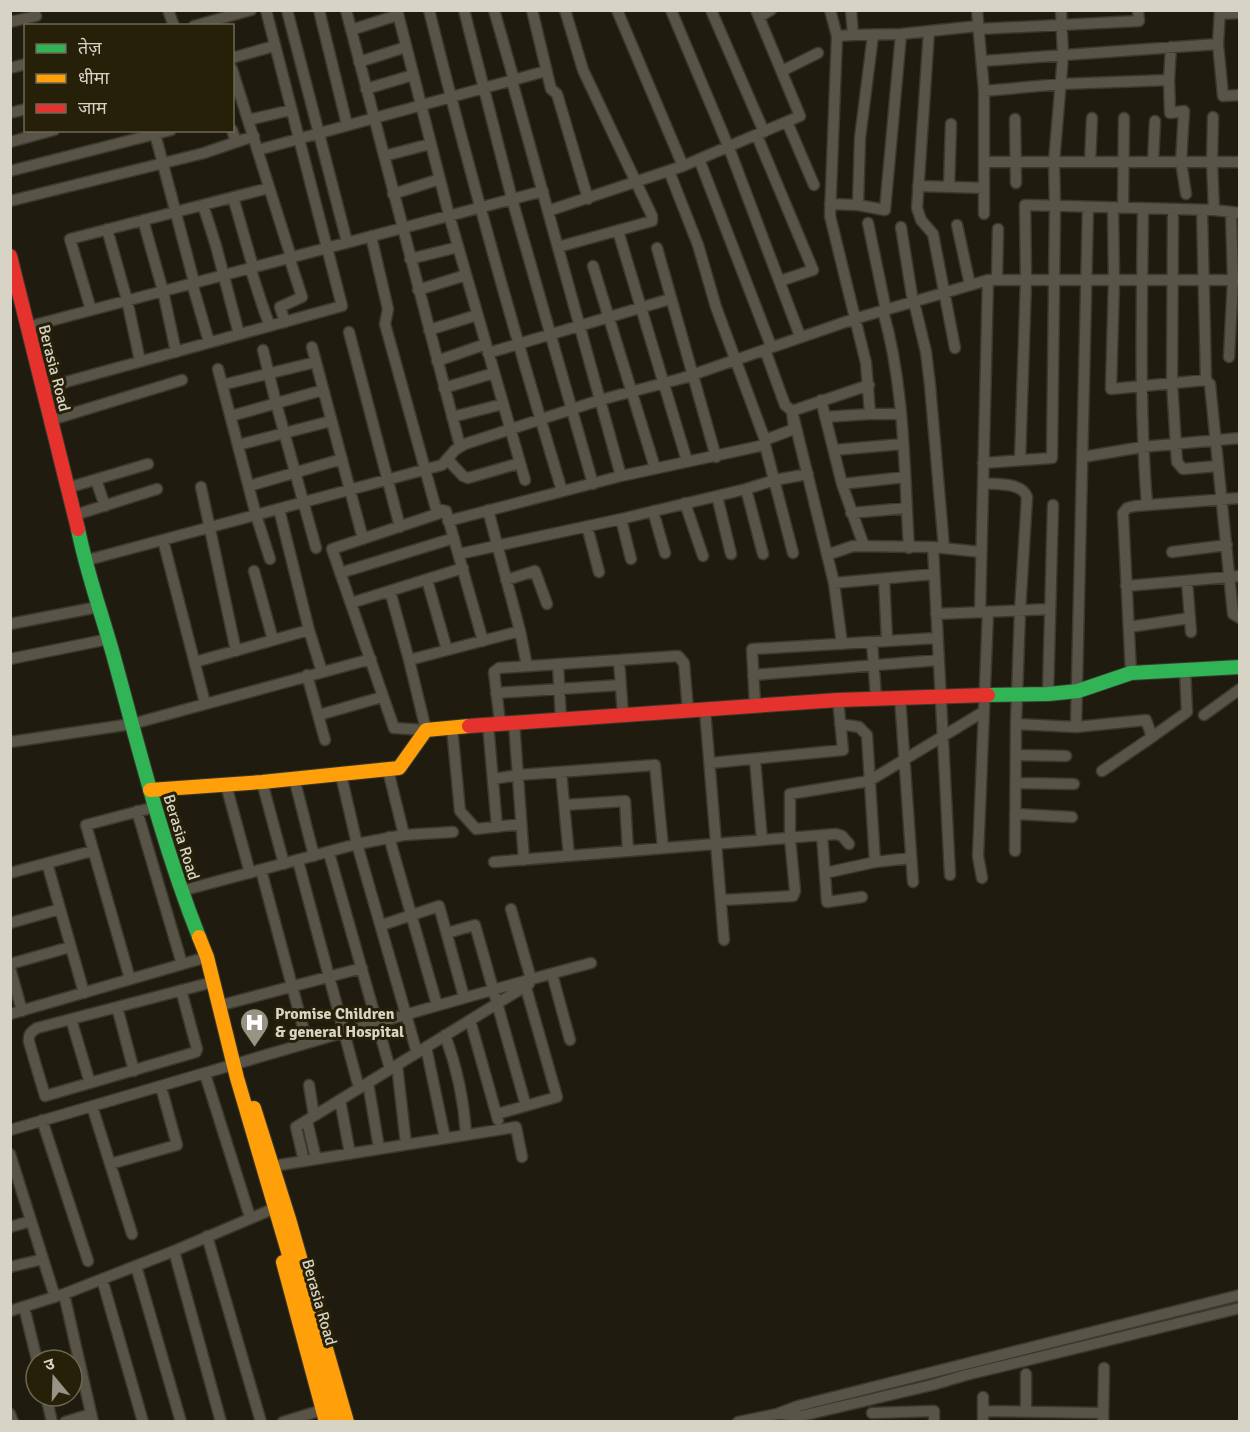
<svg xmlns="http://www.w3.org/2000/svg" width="1250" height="1432" viewBox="0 0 1250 1432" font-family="Signika,'Noto Sans Devanagari',sans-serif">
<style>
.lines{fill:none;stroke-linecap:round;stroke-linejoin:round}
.street-casing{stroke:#3b382e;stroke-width:13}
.fast-casing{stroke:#3b382e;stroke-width:16}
.slow-casing{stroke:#3b382e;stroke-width:16}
.jam-casing{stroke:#3b382e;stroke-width:16}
.street{stroke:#585447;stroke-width:10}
.fast{stroke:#30b455;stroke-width:14}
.slow{stroke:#ff9f0a;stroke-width:14}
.jam{stroke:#e5322d;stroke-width:14}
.labels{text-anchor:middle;stroke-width:6;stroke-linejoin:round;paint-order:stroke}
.street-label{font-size:16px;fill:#d7d3c5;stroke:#262008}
.poi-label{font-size:16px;font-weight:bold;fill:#d7d3c5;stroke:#262008;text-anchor:start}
</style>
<rect width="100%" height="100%" fill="#1f1c0f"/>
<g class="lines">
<defs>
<path id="street" d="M 168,10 L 174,26
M 287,10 L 347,242
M 319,10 L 347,125
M 346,10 L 460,446
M 397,10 L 449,215 L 525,480
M 429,10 C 469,172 514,332 562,491
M 464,10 L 512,199 L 593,484
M 494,10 L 514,80
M 532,10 L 551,89 L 557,94 L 588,199
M 617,10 L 683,166
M 671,10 L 729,148 L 800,336
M 711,10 L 764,132
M 830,10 L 837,36
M 851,10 L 853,35 L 837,36 L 830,216 L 866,363 L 870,414
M 977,10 L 984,91 L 984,214
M 1220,10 L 1218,44 L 1223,96 L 1240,95
M 1220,14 L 1240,13
M 759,17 L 771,10
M 10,22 L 36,16
M 194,26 L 251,10
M 979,29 L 1139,21 L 1138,10
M 351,30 L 398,15
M 929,31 L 917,208 L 921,220 L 933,234 L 955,348
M 853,35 L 901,34 L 978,26
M 1171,47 L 1169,80 L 1170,113 L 1184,111 L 1181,162 L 1186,194
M 232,58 L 274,46
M 982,61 L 1218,44
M 359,62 L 406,47
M 10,68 L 26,64
M 232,69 L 291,257
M 782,71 L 818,53
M 512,81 L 621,476
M 366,89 L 413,75
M 984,91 L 1061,84 L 1169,80
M 10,113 L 26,109
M 1213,117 L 1212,162 L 1214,210
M 1015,119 L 1016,183
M 248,120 L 291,110
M 787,122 L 814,185
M 154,130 L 194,282
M 232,130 L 236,142
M 757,136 L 813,270 L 780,281
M 10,142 L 54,130
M 258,150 L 546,71
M 384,156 L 430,144
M 699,159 L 771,346
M 984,162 L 1240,162
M 1090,162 L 1092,118
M 1153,162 L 1155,121
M 10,171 L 171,130
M 669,171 L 698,245 L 716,307 L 765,440 L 765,445 L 793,553
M 918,186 L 984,188
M 949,187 L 951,124
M 393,194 L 440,179
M 233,197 L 253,267
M 10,201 L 204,153 L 254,136
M 830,204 L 858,205 L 860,138 L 873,35
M 203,205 L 216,246 L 239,334
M 858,205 L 885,210 L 901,34
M 1113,208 L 1114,280 L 1111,389 L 1206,380 L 1210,384 L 1233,614 L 1240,618
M 1123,208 L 1124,118
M 1143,209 C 1142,308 1139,406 1147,505
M 1173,210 L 1172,383 L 1177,462 L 1183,469 L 1218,466
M 548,211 L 683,166 L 800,116 L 756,10
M 1202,211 L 1206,380
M 143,220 L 163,291 L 176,352
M 868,223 L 886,310
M 957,225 L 970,285
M 901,227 L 913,302
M 107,229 L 127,300 L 140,361
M 618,231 L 687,461
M 371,236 L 388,309 L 385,324 L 436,509 L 446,511 L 483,641
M 558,247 L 652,221 L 652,216 L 583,70 L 565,10
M 657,248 L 716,457
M 410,259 L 458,247
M 593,266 L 655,468
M 250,268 C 257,287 262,307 270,326
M 997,279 L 998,229
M 192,283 L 209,342
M 418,290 L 466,275
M 914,302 L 926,352 L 930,385 L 944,548
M 91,310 L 70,239 L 269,188
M 883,311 C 905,388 904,469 909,548
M 285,322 L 280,307 L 302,297 L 289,257
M 27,327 L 543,191
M 429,330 L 477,315
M 349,332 L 400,527
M 312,347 L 363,539
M 263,350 L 276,403 L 316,548
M 765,350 L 785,405 L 792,411 L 834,583 L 842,644
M 488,353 L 670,299
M 1229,357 L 1233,280 L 1231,213
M 437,361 L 486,344
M 218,369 L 256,515 L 270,559
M 222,385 L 316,362
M 44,388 L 342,306 L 266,10
M 444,388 L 494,373
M 821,400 L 842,484 L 864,546
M 231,416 L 323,390
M 452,417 L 503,404
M 825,417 L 870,414 L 901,414
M 51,420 L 182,380
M 765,440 L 794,429 L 792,411 L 869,385
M 238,445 L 331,421
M 834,450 L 903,444
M 1083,457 L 1142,447 L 1240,438
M 447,459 L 463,476 L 468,478 L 520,463
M 1020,460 L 1026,280 L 1025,205 L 1214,210 L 1240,213
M 983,463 L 1052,458 L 1055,205 L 1054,162 L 1063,56 L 1061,10
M 96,480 L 105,506
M 983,483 C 996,485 1022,482 1027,497 L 1020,611 L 1016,724 L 1076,727 L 1088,207
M 842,484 L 905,477
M 249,486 L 342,459
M 201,487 L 236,651
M 67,488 L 148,464
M 746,489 L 763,554
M 717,496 L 731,554
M 685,503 L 703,556
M 279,509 L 309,630 L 322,672
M 488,510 L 520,631 L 527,666
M 653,511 L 665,553
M 851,513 L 907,508
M 75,515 L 157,489
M 621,519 L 631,559
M 448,521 L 621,476 L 765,445
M 587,526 L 599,572
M 163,540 L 205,703
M 933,547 L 950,875
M 1172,552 L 1227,545
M 459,554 L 621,519 L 746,489 L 775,480 L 808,474
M 827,555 L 853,546 L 933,547 L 981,552
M 84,561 L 442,465 L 455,450 L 465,444 L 600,400 L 683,378 L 854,319 L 988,280 L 1240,280
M 254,571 L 273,640
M 340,573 L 454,538
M 884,579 L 887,640
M 427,580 L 447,650
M 506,580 L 535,571 L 547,604
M 1187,581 L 1191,632
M 834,583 L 934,574
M 1126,586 L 1240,576
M 390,591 L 409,660 L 426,730 L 394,728 L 332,549 L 446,511
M 351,603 L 463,568
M 980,612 L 988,280
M 936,614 L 1050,609
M 10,624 L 98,607
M 1129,627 L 1190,618
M 872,642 L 876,698
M 10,659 L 109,639
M 409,660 L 520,631
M 619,660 L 623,716
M 195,662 L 309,630
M 558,664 L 561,720
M 1131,673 L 1123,513 L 1127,508 L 1135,506 L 1240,498
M 307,675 L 325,740
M 753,675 L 939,660
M 496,693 L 621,685
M 1048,694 L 1053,505
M 900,697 L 913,882
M 755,705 L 752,649 L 937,638
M 705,710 L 724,940
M 319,715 L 382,697
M 1204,715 L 1240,689
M 514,722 L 524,860
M 500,723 L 494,672 L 499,668 L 678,656 L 684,663 L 688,710
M 488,724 L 497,827
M 840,724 L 859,727 L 867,735 L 875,862
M 1076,727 L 1146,720 L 1152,737 L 1187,712 L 1185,670
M 452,728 L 460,811 L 476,829 L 521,824
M 10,742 L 132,724 L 371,659
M 1017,755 L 1066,756
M 755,760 L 762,840
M 710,763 L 843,750 L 838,700
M 388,770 L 404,835
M 1102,771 L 1152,737
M 561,772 L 569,856
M 341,775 L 357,844 L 417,1053
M 294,778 L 314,856
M 493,779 L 518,775 L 655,765 L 663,848
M 262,782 L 284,864
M 1016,783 L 1074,784
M 226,785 L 250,873
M 564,805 L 625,801 L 628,851
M 137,811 L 182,964
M 1015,814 L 1072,817
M 822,835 L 827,902 L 862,897
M 389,837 L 437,1005
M 1015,851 L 1016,724
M 329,853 L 390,1069
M 298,861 L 359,1088
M 494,862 L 836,834 L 842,836 L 849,844
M 47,863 L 84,993
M 261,870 L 307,1042
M 10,873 L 92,851
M 825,873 L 875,862 L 910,858
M 982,878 L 978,856 L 979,833 L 988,612
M 181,891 L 357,844 L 404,835 L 453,832
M 722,900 L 793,896 L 795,891 L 790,838 L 790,794 L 869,781 L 983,712
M 511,909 L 531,979
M 10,923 L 60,909
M 382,925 L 439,906 L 464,997
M 447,933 L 475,925 L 526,1106
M 10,964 L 70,947
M 10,968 L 22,1011
M 552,974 L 570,1040
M 130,979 L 86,825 L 155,807
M 181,990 L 197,1049 L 196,1052 L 45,1096 L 29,1042 C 28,1034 31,1032 37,1028 L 213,982
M 218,1006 L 362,968
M 117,1007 L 134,1071
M 10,1014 L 207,957
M 71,1019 L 90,1083
M 470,1020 L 498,1120
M 445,1035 C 457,1068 464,1099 466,1135
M 426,1047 L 445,1138
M 397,1065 L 406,1144
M 205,1074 L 250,1217
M 368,1083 L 379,1148
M 309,1085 L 314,1116
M 340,1100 L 350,1154
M 92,1106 L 132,1234
M 497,1114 L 557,1097 L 524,981
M 42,1120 L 88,1261
M 307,1121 L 316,1159
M 10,1130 C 204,1074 396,1015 591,963
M 10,1154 L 55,1297
M 304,1161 L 296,1127 L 529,984
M 110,1164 L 177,1145 L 161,1087
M 273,1166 L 516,1127 L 522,1157
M 10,1227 L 31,1221
M 207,1236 L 261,1422
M 174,1251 L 221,1422
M 136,1266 L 181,1422
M 10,1267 L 43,1259
M 102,1279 L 143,1422
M 64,1294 L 93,1422
M 24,1307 L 37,1360
M 10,1311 L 64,1294 L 174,1251 L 268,1211
M 1026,1374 L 1026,1411
M 46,1396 L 52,1422
M 983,1411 L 1103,1413
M 872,1413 L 934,1411 L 934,1422
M 10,1414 L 13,1422
M 780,1414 L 801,1416 L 932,1385 L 966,1375 L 1240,1308
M 65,1422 L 91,1414
M 283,1422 L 322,1410
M 738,1422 L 777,1414 L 798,1406 L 1240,1295
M 983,1422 L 983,1397
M 1103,1422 L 1104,1368"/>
<path id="fast" d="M 78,529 C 87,575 104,620 116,665 C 141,757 164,849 199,937
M 988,695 L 1048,694 L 1078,691 L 1131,673 L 1240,667"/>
<path id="slow" d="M 150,790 L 262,782 L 399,768 L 426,730 L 469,726
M 199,937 L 207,957 L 237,1078 L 338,1422
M 254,1108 L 289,1219 L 347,1422
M 283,1262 L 326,1422"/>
<path id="jam" d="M 10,256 L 78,529
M 469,726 L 838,700 L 988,695"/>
</defs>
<use href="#street" class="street-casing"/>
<use href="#fast" class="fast-casing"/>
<use href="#slow" class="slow-casing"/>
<use href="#jam" class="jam-casing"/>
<use href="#street" class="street"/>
<use href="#fast" class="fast"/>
<use href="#slow" class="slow"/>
<use href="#jam" class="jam"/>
</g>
<defs>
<symbol id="hospital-pin" viewBox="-11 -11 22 30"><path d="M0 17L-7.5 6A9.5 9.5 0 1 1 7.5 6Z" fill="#979385" stroke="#262008"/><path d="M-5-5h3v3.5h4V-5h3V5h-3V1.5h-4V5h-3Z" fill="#fff"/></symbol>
</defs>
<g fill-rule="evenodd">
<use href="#hospital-pin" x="238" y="1006" width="33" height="45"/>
</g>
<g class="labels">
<g class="street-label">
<text transform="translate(55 368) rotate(76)" y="6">Berasia Road</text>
<text transform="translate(182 837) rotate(73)" y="6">Berasia Road</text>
<text transform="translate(320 1302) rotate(74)" y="6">Berasia Road</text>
</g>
<g class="poi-label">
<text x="275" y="1019">Promise Children<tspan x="275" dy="18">&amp; general Hospital</tspan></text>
</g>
</g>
<rect width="1250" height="1432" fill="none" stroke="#d7d3c5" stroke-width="24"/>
<rect x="24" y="24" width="210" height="108" fill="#262008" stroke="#6d6854" stroke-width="1.5"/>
<rect x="36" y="44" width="30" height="9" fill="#30b455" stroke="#6d6854" stroke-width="1.5"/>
<text x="78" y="54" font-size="18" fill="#d7d3c5">तेज़</text>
<rect x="36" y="74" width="30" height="9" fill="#ff9f0a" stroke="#6d6854" stroke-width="1.5"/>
<text x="78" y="84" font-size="18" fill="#d7d3c5">धीमा</text>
<rect x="36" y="104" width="30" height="9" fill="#e5322d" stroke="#6d6854" stroke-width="1.5"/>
<text x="78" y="114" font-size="18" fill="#d7d3c5">जाम</text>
<g transform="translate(54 1378) rotate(341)"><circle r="28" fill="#262008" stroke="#6d6854" stroke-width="1.5"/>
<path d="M0-4.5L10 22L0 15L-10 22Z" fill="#979385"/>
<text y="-9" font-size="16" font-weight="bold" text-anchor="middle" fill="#d7d3c5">उ</text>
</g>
</svg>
